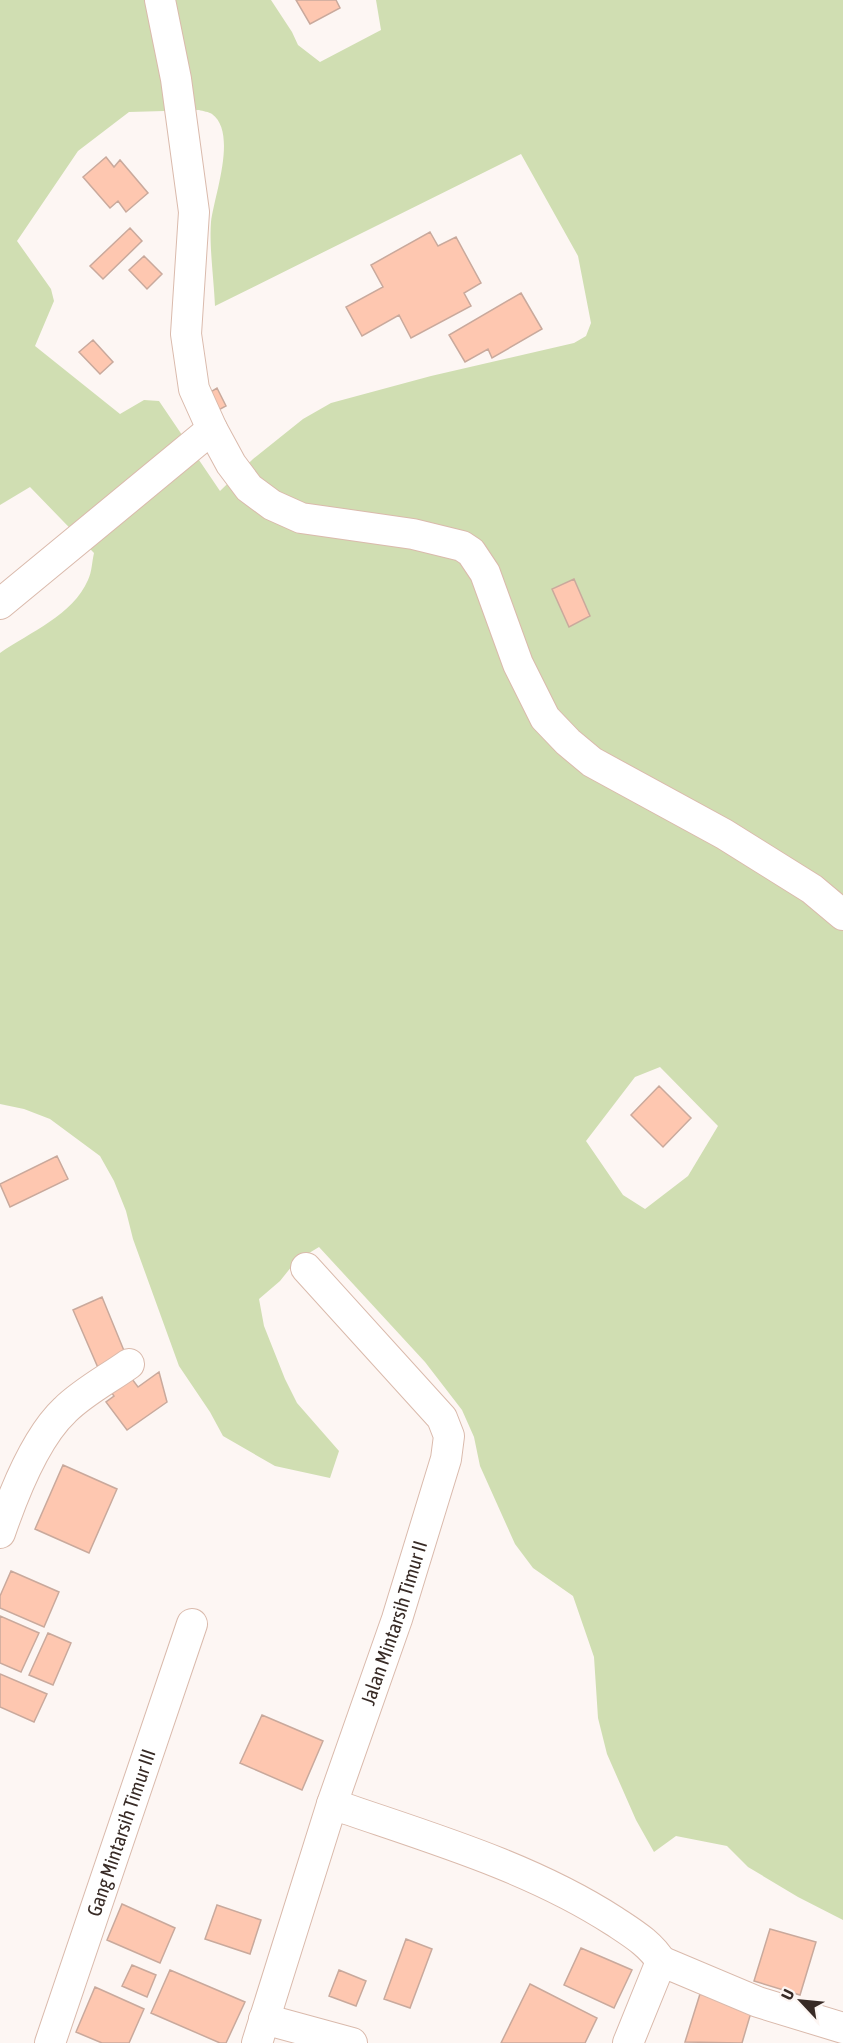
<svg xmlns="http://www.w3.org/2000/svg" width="843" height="2043" viewBox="0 0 843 2043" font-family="'Asap Condensed',sans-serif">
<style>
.green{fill:#d0deb2;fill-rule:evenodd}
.building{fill:#fec7b0;stroke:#c9a99c;stroke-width:1.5}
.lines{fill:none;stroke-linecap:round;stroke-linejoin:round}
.minor-casing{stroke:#dabaac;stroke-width:32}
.minor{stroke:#fff;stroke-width:30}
.labels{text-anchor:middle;stroke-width:4.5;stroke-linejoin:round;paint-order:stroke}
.street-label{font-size:20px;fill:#382b26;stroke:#fdf6f3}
</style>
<rect width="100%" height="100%" fill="#fdf6f3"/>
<path class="green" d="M 0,0 L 271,0 L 292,32 L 298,45 L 320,62 L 381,30 L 376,0 L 843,0 L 843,1920 L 798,1897 L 748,1867 L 727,1846 L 676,1836 L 654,1852 L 636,1820 L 607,1754 L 598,1718 L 594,1657 L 573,1596 L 533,1568 L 515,1544 L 480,1466 L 474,1437 L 462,1410 L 425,1362 L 319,1247 L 296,1261 L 280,1281 L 259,1299 L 264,1326 L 285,1379 L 297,1403 L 339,1451 L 330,1478 L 275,1466 L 223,1436 L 210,1412 L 179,1366 L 133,1239 L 126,1211 L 114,1181 L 100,1156 L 50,1119 L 24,1109 L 0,1104 L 0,653 C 30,632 73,615 88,580 C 92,572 92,561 94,553 L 30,487 L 0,505 ZM 199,110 C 203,111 209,112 212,114 C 238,133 214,196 211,222 C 209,245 214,281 215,306 L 521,154 L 578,256 L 591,323 L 586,336 L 574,343 L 431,376 L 331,403 L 303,419 L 253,459 L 220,491 L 159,401 L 144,400 L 120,414 L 35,346 L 54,301 L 51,289 L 17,241 L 78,151 L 129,112 ZM 660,1067 L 718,1126 L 688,1176 L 645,1209 L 623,1195 L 586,1141 L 635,1077 Z"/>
<path class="building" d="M 296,0 L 336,0 L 340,8 L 310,24 Z
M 106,157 L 114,167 L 120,160 L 148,193 L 126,212 L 118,201 L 110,208 L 83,177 Z
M 130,228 L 142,241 L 103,279 L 90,266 Z
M 430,232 L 438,246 L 456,237 L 481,283 L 464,293 L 471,306 L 411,338 L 399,315 L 362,336 L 346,307 L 383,287 L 371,265 Z
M 144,256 L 162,274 L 147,289 L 129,270 Z
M 521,293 L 542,329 L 492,358 L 488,349 L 465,362 L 449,335 Z
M 93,340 L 113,362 L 100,374 L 79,352 Z
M 217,388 L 226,406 L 213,413 L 204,396 Z
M 574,579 L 590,616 L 569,627 L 552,589 Z
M 659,1086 L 691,1118 L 663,1147 L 631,1115 Z
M 57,1156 L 68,1179 L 10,1207 L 0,1184 Z
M 102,1297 L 127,1358 L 99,1370 L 73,1310 Z
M 159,1372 L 167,1402 L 127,1430 L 106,1402 L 114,1396 L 109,1389 L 129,1375 L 138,1387 Z
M 63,1465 L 117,1489 L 89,1553 L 35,1529 Z
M 11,1571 L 59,1592 L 44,1627 L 0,1608 L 0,1596 Z
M 0,1616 L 39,1633 L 21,1672 L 0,1663 Z
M 48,1633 L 71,1643 L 53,1685 L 29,1675 Z
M 0,1674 L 47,1694 L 34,1722 L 0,1707 Z
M 262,1715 L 323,1741 L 302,1790 L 240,1763 Z
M 122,1904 L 175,1928 L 160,1963 L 107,1940 Z
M 217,1905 L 261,1920 L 250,1954 L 205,1939 Z
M 770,1929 L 816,1942 L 800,1995 L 754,1981 Z
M 406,1939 L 432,1949 L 410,2008 L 384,1999 Z
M 581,1948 L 632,1970 L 614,2008 L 564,1985 Z
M 132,1965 L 156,1975 L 147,1997 L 122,1986 Z
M 170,1970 L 245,2002 L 226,2043 L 220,2043 L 151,2013 Z
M 339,1970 L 366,1981 L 356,2006 L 329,1996 Z
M 530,1984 L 597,2018 L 585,2043 L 501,2043 Z
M 95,1987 L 144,2009 L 129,2043 L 102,2043 L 76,2032 Z
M 700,1994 L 752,2009 L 742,2043 L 685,2042 Z"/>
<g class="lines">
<defs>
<g id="minor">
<path d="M 160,0 L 176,79 L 194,212 L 186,334 L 194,389 L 212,429 L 231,464 L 249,488 L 272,505 L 301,518 L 413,534 L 462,546 L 471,552 L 485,573 L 518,664 L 545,718 L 568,742 L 592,762 L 724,834 L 812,889 L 843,915"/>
<path d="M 0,604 L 212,429"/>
<path d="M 0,1533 C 13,1495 35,1438 65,1410 C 83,1392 108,1379 129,1364"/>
<path d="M 332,1804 C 427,1837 529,1866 614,1921 C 632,1933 651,1944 662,1963"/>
<path d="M 264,2019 L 352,2043"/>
<path id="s1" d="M 50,2043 L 192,1624"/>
<path id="s2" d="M 257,2043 L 332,1804 L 397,1619 L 446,1459 L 449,1436 L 442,1418 L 306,1268"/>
<path d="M 628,2043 L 658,1969 L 663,1962 L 758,2002 L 843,2028"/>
</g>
</defs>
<use href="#minor" class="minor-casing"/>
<use href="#minor" class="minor"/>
</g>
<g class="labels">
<g class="street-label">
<text dy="7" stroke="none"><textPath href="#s2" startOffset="442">Jalan Mintarsih Timur II</textPath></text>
<text dy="7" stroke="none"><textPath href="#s1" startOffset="222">Gang Mintarsih Timur III</textPath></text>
</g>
</g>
<g transform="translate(801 2001) rotate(296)" stroke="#fdf6f3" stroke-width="4.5" paint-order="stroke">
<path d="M0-4.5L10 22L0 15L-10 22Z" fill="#382b26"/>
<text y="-9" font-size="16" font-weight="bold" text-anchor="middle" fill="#382b26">U</text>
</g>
</svg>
